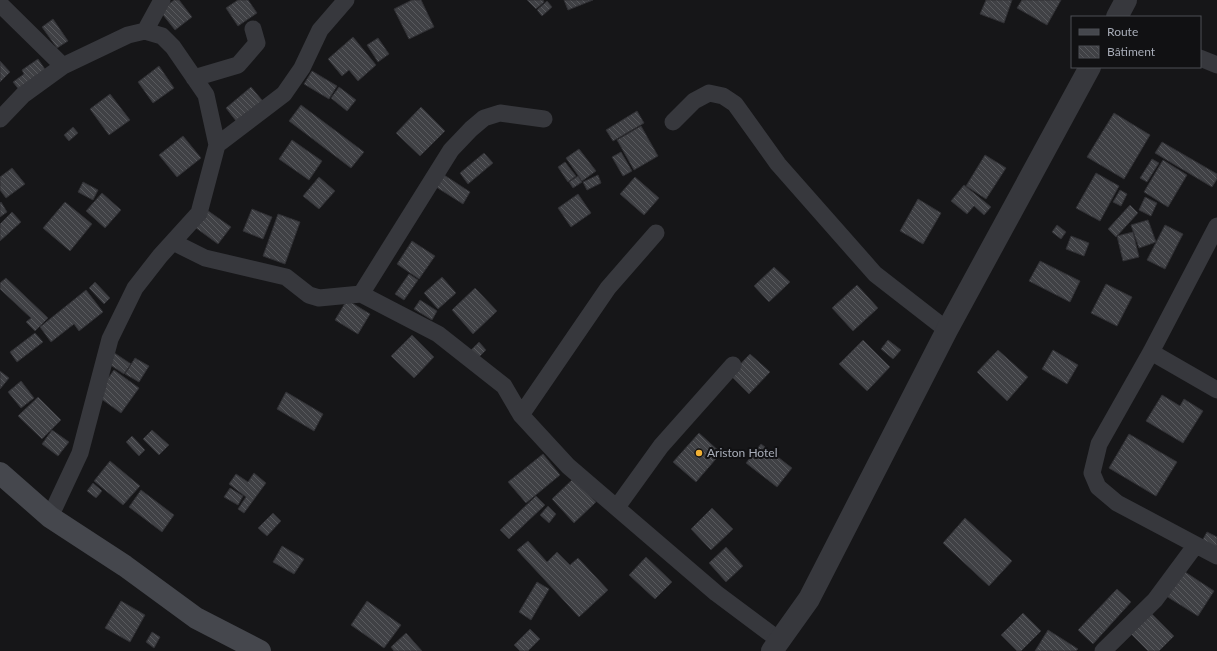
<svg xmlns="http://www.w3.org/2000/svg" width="1217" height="651" viewBox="0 0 1217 651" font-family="Lato,sans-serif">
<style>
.building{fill:url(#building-back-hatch);stroke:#303034}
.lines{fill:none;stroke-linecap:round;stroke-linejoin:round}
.minor{stroke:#37383d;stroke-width:17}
.tertiary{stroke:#37383d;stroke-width:22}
.secondary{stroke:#45474d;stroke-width:22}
.poi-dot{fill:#f2b134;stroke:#111113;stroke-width:1.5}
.labels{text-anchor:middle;stroke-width:4;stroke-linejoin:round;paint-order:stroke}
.poi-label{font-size:12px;fill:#a8adb8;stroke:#111113;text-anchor:start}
</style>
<defs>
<pattern id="building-back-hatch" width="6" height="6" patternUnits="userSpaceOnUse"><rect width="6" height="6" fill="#404145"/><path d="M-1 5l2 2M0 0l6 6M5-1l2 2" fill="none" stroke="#595a5e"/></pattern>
</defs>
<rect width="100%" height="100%" fill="#161618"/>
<path class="building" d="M 174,0 L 179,0 L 192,17 L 175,30 L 160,11 Z
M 238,0 L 248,0 L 257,13 L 238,26 L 226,8 Z
M 412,0 L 421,0 L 434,27 L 409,39 L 394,9 Z
M 527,0 L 543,0 L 544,2 L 536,9 Z
M 564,0 L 593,0 L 568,10 Z
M 986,0 L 1012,0 L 1004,23 L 980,14 Z
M 1022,0 L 1061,0 L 1047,25 L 1017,8 Z
M 547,1 L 552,7 L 542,16 L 537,10 Z
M 53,19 L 68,41 L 57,48 L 42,27 Z
M 353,37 L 376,65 L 358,81 L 349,70 L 342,76 L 328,59 Z
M 378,38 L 389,54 L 378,62 L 367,45 Z
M 38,59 L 53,81 L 27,100 L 13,82 L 24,74 L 22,70 Z
M 0,61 L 10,72 L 0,82 Z
M 159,66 L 174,88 L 153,103 L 138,82 Z
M 312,71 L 337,86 L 329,99 L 304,84 Z
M 251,87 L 266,105 L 240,126 L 226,108 Z
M 339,87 L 356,100 L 347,111 L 331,98 Z
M 110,94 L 130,120 L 109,135 L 90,109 Z
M 301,105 L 364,152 L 351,168 L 289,121 Z
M 421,107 L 445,131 L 420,156 L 396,133 Z
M 637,111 L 644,123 L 613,141 L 606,130 Z
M 1114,113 L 1150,135 L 1124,179 L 1087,157 Z
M 641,126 L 658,156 L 634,170 L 617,140 Z
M 73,127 L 78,133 L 69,141 L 64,135 Z
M 183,136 L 201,158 L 177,177 L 159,155 Z
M 292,140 L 322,161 L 309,180 L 279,159 Z
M 1162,142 L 1217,174 L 1217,179 L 1212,187 L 1155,153 Z
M 579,149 L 596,171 L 582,181 L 566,158 Z
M 621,152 L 632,171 L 623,176 L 612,157 Z
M 484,153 L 493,163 L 468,184 L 460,173 Z
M 985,155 L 1006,168 L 986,199 L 966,186 Z
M 1152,159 L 1159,163 L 1147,182 L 1140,178 Z
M 1163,160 L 1187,175 L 1168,207 L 1144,192 Z
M 565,162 L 576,176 L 568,182 L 558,167 Z
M 12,168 L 25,184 L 6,198 L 0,190 L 0,177 Z
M 441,173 L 470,192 L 463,204 L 433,185 Z
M 1096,173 L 1119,186 L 1100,221 L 1076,208 Z
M 598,175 L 601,183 L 587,190 L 583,182 Z
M 578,176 L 582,182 L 573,188 L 569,182 Z
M 319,177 L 335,191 L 319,209 L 303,196 Z
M 635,177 L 659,198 L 644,215 L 620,194 Z
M 83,182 L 98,190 L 93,200 L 78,192 Z
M 964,185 L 991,207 L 984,215 L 974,206 L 967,214 L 951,201 Z
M 1120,190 L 1127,194 L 1121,206 L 1113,202 Z
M 102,193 L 121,210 L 105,228 L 86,211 Z
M 578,194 L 591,213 L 571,227 L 558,208 Z
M 1145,197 L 1157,203 L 1151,216 L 1139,210 Z
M 918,199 L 941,213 L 923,244 L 900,231 Z
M 1,202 L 7,212 L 0,217 L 0,203 Z
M 65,202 L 92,224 L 70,251 L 43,228 Z
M 1130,205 L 1138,213 L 1116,237 L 1108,229 Z
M 204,208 L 231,227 L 218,244 L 192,225 Z
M 252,209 L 272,217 L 263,239 L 243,231 Z
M 12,212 L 21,222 L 0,241 L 0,224 Z
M 278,214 L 300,222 L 285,264 L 263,256 Z
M 1148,220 L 1156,242 L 1139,248 L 1131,225 Z
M 1057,225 L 1066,232 L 1061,239 L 1052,232 Z
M 1165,225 L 1183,234 L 1165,269 L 1147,260 Z
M 1133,232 L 1139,257 L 1123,261 L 1117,236 Z
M 1071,236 L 1089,243 L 1084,256 L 1066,249 Z
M 412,241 L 435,256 L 419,279 L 397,264 Z
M 1040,261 L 1080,281 L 1070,302 L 1029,281 Z
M 774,267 L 790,282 L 769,302 L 754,286 Z
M 409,274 L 418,280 L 404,300 L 395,294 Z
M 442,277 L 456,293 L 438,309 L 424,293 Z
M 6,278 L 48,318 L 35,331 L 26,322 L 31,318 L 0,289 L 0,283 Z
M 95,282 L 110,298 L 104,304 L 89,288 Z
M 1106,284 L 1132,297 L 1117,326 L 1091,313 Z
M 857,285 L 878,308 L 853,331 L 832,308 Z
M 475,288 L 497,311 L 473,334 L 452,310 Z
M 86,290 L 103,312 L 79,331 L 74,324 L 51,342 L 40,327 Z
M 347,300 L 370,314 L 358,334 L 335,320 Z
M 420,300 L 437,311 L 432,320 L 414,309 Z
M 35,333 L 43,342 L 17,362 L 10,352 Z
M 412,335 L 434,357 L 414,378 L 391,356 Z
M 863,340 L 890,367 L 867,391 L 839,364 Z
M 888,340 L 901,350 L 893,359 L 881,349 Z
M 479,342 L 486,350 L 478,358 L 471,350 Z
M 998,350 L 1028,377 L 1007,401 L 977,372 Z
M 1053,350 L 1078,365 L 1067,384 L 1042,369 Z
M 113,352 L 131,364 L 124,374 L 106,362 Z
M 750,354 L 770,372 L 749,394 L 730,375 Z
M 135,358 L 149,366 L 139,382 L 125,374 Z
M 114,370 L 139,388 L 121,413 L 96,395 Z
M 0,371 L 9,378 L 0,389 Z
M 21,381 L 34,398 L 21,408 L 8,392 Z
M 286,392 L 323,414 L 314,431 L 277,409 Z
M 1162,395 L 1180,406 L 1184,399 L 1203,411 L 1183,443 L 1146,421 Z
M 38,397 L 61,420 L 42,439 L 18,416 Z
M 52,430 L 69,442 L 58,456 L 42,444 Z
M 152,430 L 169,445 L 159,455 L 143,439 Z
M 699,433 L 721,453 L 696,482 L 673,462 Z
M 1129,434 L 1177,462 L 1156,496 L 1109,468 Z
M 132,436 L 145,450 L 139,456 L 126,442 Z
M 761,444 L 792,468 L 777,487 L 746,463 Z
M 543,454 L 560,475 L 526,503 L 508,482 Z
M 110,461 L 140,486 L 123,505 L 94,481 Z
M 254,473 L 266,483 L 244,513 L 238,509 L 246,497 L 229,484 L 236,474 L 248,482 Z
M 574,478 L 596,502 L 574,523 L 552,499 Z
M 93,483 L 102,491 L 96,498 L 87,491 Z
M 230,488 L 243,496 L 238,505 L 224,497 Z
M 141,490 L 174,515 L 162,532 L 129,507 Z
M 536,496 L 545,505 L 509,539 L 500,530 Z
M 548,506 L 556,514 L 549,523 L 540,515 Z
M 712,508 L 733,529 L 711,550 L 691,529 Z
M 273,513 L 281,521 L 267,536 L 258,528 Z
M 965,518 L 1012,561 L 989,586 L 943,543 Z
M 1207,532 L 1217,537 L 1217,549 L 1202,541 Z
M 528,541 L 547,562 L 557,552 L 570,565 L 578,558 L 608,590 L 579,617 L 517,550 Z
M 282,546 L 304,559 L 294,574 L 273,562 Z
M 726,547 L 743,566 L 726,582 L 709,563 Z
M 646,557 L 672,582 L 655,599 L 629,575 Z
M 1179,568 L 1214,591 L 1198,616 L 1163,594 Z
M 537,582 L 549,589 L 531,620 L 519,612 Z
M 1117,589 L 1131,602 L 1093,644 L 1078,630 Z
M 121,601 L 145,615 L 130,642 L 105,628 Z
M 367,601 L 401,625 L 384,648 L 351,625 Z
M 1023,613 L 1041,631 L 1021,651 L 1017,651 L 1001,635 Z
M 1151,613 L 1174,636 L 1159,651 L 1148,651 L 1131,634 Z
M 530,629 L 540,639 L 528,651 L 520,651 L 514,645 Z
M 1048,630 L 1078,649 L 1076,651 L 1035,651 Z
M 152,632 L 160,637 L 154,648 L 146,642 Z
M 406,633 L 422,651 L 394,651 L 391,647 Z"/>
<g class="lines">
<path class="minor" d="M 0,4 L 63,66
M 145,31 L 162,0
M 1200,58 L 1217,65
M 194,78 L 238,65 L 257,43 L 253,29
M 0,119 L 23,95 L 63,66 L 128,35 L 145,31 L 162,36 L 173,47 L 206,95 L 217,145 L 199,213 L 160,256 L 135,288 L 110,339 L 80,453 L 50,517
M 673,122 L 694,101 L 709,93 L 723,96 L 735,104 L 778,164 L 875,274 L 947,330
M 217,145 L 284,94 L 302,68 L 320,30 L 346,0
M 1217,226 L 1151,352 L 1099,444 L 1092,473 L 1098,487 L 1117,503 L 1217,556
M 173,242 L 205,258 L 286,277 L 309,295 L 319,298 L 361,294 L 438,334 L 504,386 L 521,415 L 568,466 L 716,593 L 779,640
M 361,294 L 451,150 L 471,129 L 484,118 L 500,113 L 544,119
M 1151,352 L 1217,390
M 521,415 L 608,288 L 656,233
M 617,507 L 661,446 L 733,365
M 1103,651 L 1155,600 L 1195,546"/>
<path class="tertiary" d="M 1117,17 L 1126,0
M 772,651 L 809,599 L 947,330 L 1090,67"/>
<path class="secondary" d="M 0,473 L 50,517 L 125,566 L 196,618 L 260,651"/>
</g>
<circle class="poi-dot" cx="699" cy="453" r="4"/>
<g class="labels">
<g class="poi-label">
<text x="707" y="457">Ariston Hotel</text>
</g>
</g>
<rect x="1071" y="16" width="130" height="52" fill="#111113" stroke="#4d4f55"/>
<rect x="1079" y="29" width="20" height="6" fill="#45474d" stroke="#4d4f55"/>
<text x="1107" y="36" font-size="12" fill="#a8adb8">Route</text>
<rect x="1079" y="46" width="20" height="12" fill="url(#building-back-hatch)" stroke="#4d4f55"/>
<text x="1107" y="56" font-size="12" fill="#a8adb8">Bâtiment</text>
</svg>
